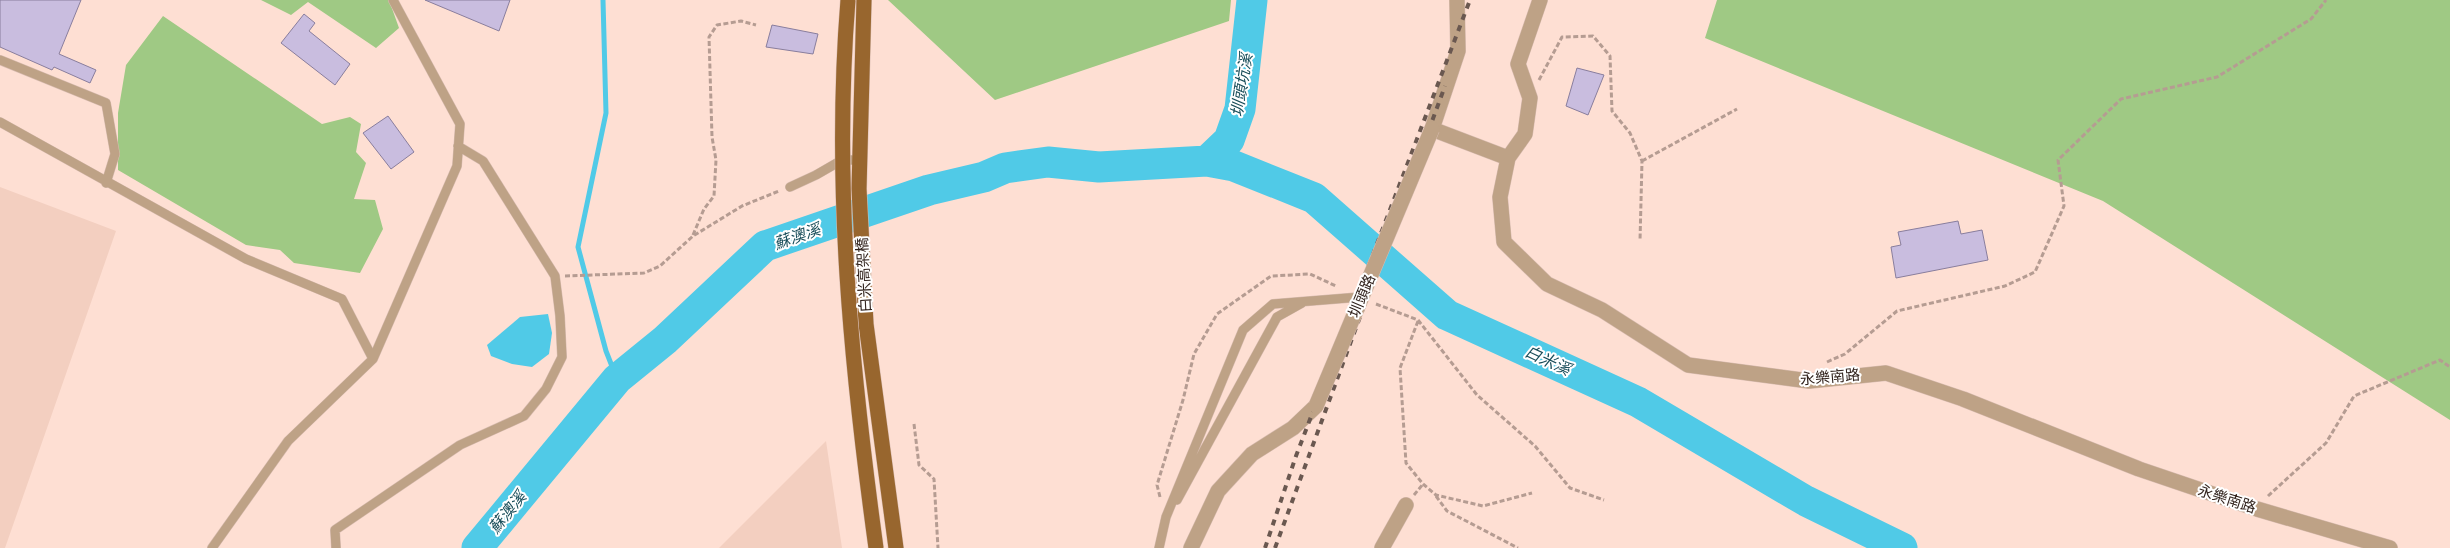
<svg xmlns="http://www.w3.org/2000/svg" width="2450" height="548" viewBox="0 0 2450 548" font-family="Merriweather,'Noto Sans TC',serif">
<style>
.built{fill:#f3cfc0}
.green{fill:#9fc984}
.water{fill:#50cae7}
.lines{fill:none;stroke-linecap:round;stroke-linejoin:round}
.stream{stroke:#50cae7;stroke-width:5}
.river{stroke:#50cae7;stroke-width:31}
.building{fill:#c9bddf;stroke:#897e9d}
.lane-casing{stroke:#d9bdb2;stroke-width:10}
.street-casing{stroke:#d9bdb2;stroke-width:16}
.primary-casing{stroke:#d9bdb2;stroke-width:16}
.path{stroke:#b59c92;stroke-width:3;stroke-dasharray:5 2.5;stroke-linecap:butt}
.lane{stroke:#bea286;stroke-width:9}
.street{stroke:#bea286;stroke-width:15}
.primary{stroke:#98662e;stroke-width:15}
.rail{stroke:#6a5850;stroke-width:4;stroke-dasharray:6 6;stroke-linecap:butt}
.street-bridge-casing{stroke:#d9bdb2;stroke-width:16;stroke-linecap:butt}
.primary-bridge-casing{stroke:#d9bdb2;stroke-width:16;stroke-linecap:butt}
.street-bridge{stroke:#bea286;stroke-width:15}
.primary-bridge{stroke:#98662e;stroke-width:15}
.labels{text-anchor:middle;stroke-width:4;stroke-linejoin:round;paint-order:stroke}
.street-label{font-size:15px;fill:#31231d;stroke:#fff}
.water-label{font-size:16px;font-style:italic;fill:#1a4e5a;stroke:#fff}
</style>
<rect width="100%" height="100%" fill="#fedfd3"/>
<path class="built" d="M 0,187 L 116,231 L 5,548 L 0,548 Z
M 826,441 L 842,548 L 719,548 Z"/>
<path class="green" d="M 261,0 L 389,0 L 399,28 L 376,48 L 308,2 L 291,15 Z
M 888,0 L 1231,0 L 1229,21 L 995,100 Z
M 1717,0 L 2450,0 L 2450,420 L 2103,201 L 1705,38 Z
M 163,16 L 322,124 L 350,117 L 361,124 L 356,152 L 366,163 L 354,199 L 375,200 L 383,229 L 360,273 L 294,263 L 280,250 L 246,245 L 118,170 L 118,113 L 126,65 Z"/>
<path class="water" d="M 548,314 L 552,333 L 549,354 L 532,367 L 512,364 L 491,356 L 487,345 L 520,317 Z"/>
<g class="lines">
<path class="stream" d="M 603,0 L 606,113 L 578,247 L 606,351 L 617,379"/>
<path class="river" d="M 1207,161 L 1229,140 L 1240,109 L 1252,0
M 477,548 L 617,379 L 665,340 L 765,246 L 929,190 L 984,177 L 1005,168 L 1048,162 L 1099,167 L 1207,161 L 1234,166 L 1314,198 L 1447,315 L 1638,402 L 1806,501 L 1902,548"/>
</g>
<path class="building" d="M 0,0 L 81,0 L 59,54 L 96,70 L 90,83 L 54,67 L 52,70 L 0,47 Z
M 425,0 L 510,0 L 499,31 Z
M 304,14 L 315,23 L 309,31 L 350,64 L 335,85 L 281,43 Z
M 772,25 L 818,34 L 813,54 L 766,47 Z
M 1577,68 L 1604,75 L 1588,115 L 1566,106 Z
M 388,116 L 414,152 L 391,169 L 363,133 Z
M 1958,221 L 1961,234 L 1982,230 L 1988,260 L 1896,278 L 1891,247 L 1901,245 L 1898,232 Z"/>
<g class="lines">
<defs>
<path id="lane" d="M 0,60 L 106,103 L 115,154 L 106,183
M 0,122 L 246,259 L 342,299 L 373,359
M 790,187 L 816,175 L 842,160 L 859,160
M 1177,500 L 1277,317 L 1302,303
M 212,548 L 288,441 L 373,359 L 457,166 L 460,124 L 393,0
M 336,548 L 335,530 L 460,445 L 524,416 L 546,389 L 562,357 L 560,316 L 555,276 L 483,161 L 458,146
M 1159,548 L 1166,517 L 1243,330 L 1273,304 L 1360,297"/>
<path id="street" d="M 1457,0 L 1458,51 L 1432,129 L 1508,158
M 1540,0 L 1518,64 L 1530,98 L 1525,134 L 1508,158 L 1500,197 L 1504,242 L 1547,284 L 1602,310 L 1688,365 L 1809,381 L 1886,373 L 1963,399 L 2139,469 L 2257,509 L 2390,548
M 1191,548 L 1218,491 L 1252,454 L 1293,428 L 1316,406
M 1382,548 L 1406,505"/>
<path id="primary" d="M 864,0 L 859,189 L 866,324 L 896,548"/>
</defs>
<use href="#lane" class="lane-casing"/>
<use href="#street" class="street-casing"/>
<use href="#primary" class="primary-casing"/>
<path class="path" d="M 1539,80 L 1562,37 L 1593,36 L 1610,56 L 1612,111 L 1630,133 L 1642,161 L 1640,241
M 1642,161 L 1737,109
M 693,235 L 704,209 L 714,196 L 716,160 L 712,137 L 709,37 L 717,25 L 741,21 L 756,25
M 565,276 L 644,273 L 660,266 L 693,236 L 742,206 L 779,191
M 1376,304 L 1418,320 L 1477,395 L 1535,446 L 1570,488 L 1604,500
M 1418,321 L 1400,368 L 1406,463 L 1423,484 L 1436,495 L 1483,506 L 1532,493
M 1827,362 L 1845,354 L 1897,311 L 2005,286 L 2035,272 L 2064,206 L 2058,160 L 2121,99 L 2217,77 L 2311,19 L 2326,0
M 914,424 L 919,465 L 934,479 L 938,548
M 1414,495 L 1423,484
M 1436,496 L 1447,511 L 1518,548
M 2268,496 L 2326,443 L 2354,396 L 2440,360 L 2450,367
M 1160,497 L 1157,485 L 1183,400 L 1194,354 L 1217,314 L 1271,276 L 1310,274 L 1336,286"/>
<use href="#lane" class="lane"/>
<use href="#street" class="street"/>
<use href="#primary" class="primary"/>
<path class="rail" d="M 1265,548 L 1296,456 L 1470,0
M 1275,548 L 1445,86"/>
<defs>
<path id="street-bridge" d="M 1316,406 L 1432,129"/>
<path id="primary-bridge" d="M 848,0 C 833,184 851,366 876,548"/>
</defs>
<use href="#street-bridge" class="street-bridge-casing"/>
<use href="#primary-bridge" class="primary-bridge-casing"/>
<use href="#street-bridge" class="street-bridge"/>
<use href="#primary-bridge" class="primary-bridge"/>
</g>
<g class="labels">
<g class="street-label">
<text transform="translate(864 275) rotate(-93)" y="5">白米高架橋</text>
<text transform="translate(1362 296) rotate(-67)" y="5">圳頭路</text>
<text transform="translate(1830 377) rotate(-5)" y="5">永樂南路</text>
<text transform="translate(2227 499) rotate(18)" y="5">永樂南路</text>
</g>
<g class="water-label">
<text transform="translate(1241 85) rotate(-81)" y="6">圳頭坑溪</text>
<text transform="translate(797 236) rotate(-19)" y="6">蘇澳溪</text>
<text transform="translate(1548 360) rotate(25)" y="6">白米溪</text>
<text transform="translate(507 512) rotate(-51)" y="6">蘇澳溪</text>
</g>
</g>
</svg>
